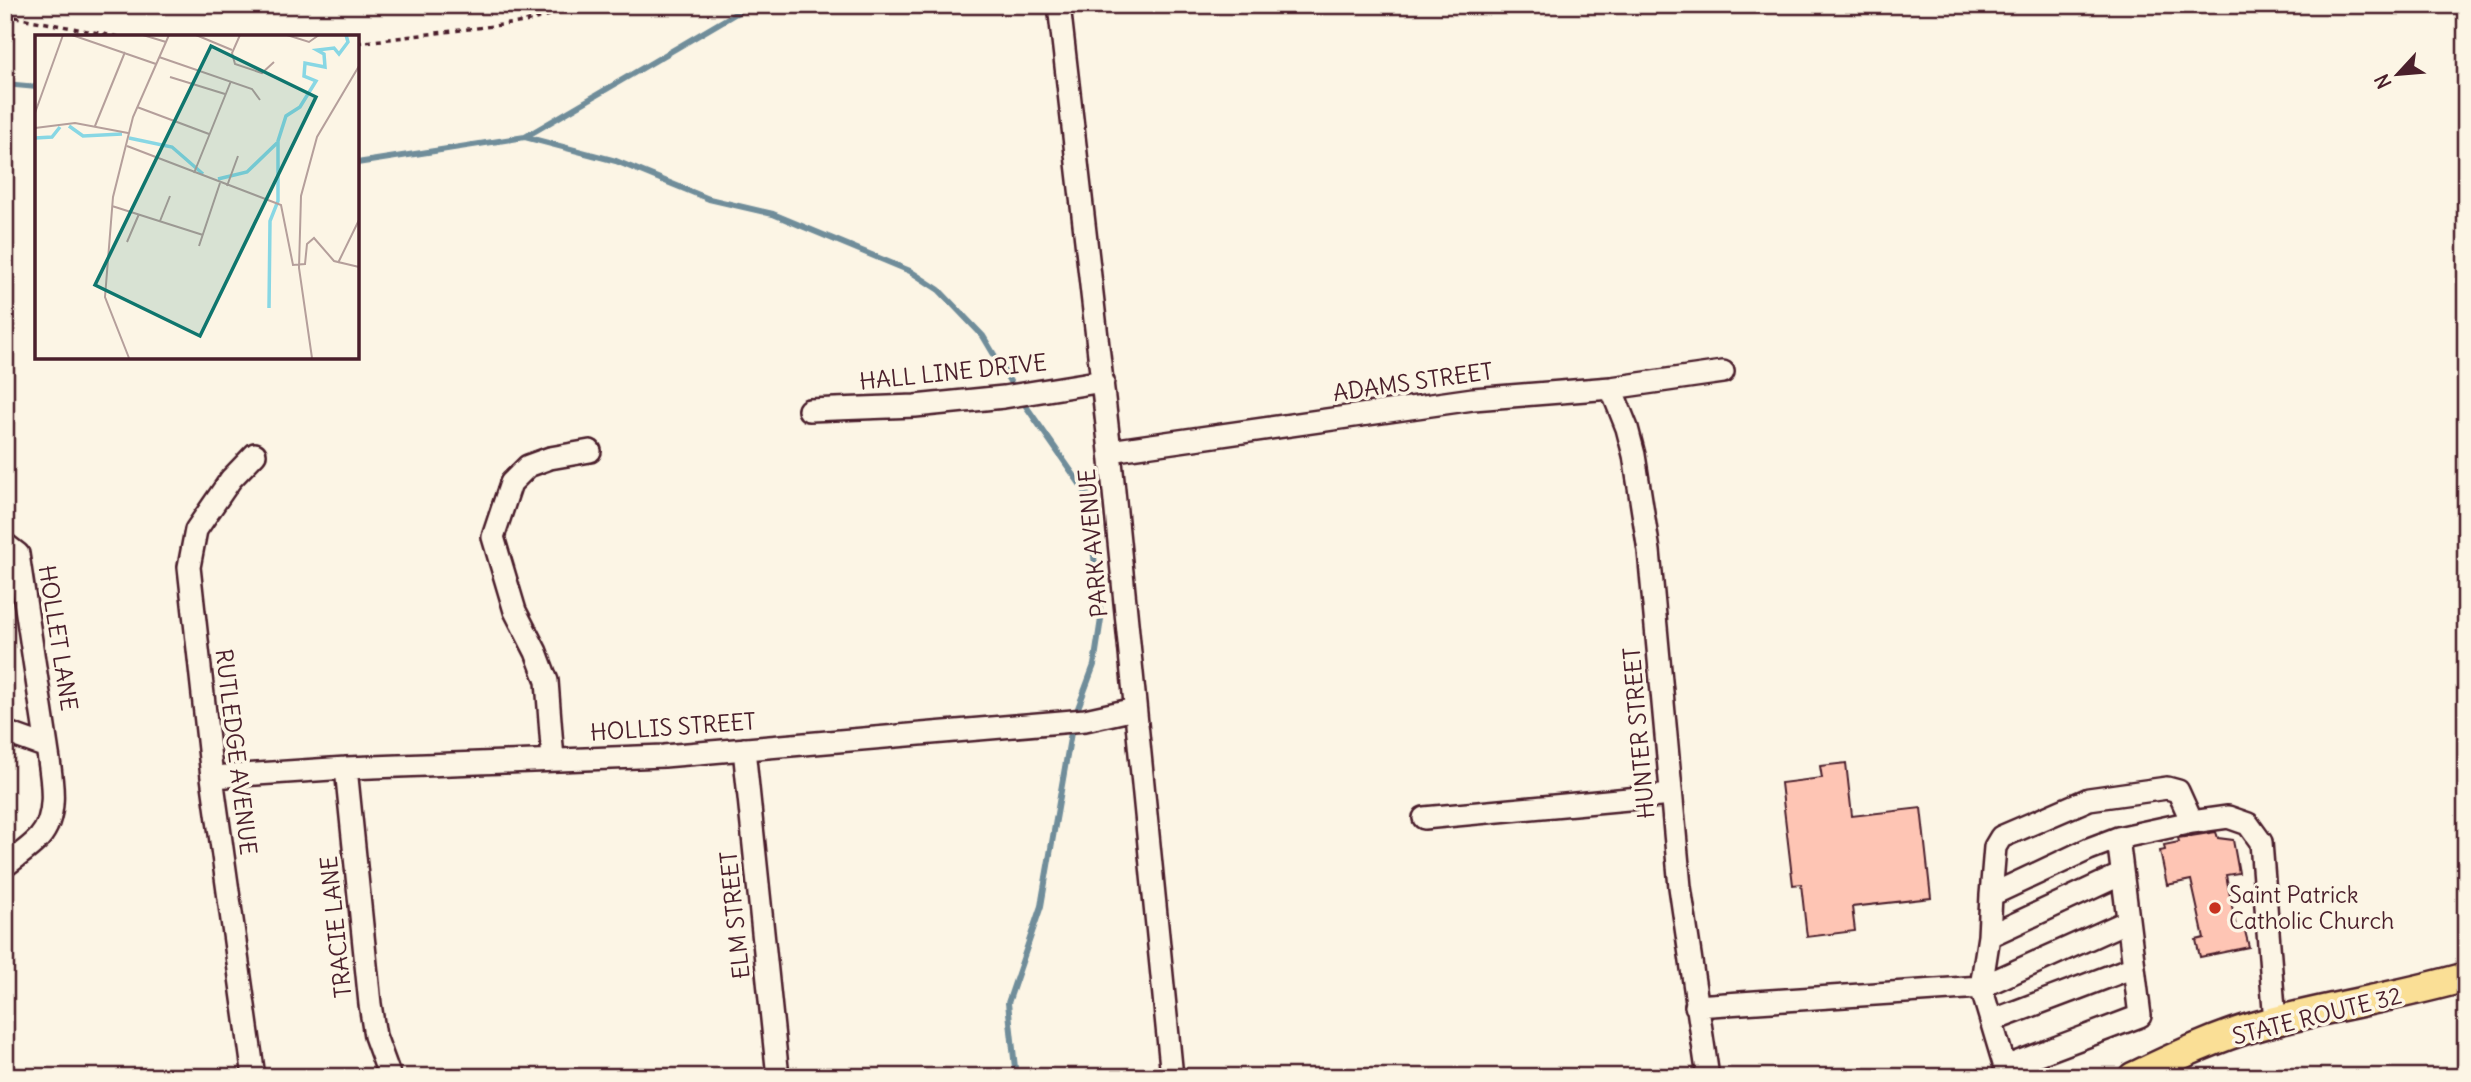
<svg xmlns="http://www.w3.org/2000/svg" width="2471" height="1082" viewBox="0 0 2471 1082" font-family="Delius,sans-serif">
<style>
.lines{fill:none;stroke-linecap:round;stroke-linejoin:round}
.stream{stroke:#6f8d9a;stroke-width:6}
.building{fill:#fec5b4;stroke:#4a1f2b;stroke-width:2}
.minor-casing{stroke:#4a1f2b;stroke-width:26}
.major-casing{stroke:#4a1f2b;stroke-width:33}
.path{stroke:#4a1f2b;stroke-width:3.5;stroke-dasharray:5 5;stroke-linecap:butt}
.minor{stroke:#fcf5e5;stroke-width:21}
.major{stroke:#fadf96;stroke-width:28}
.poi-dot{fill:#c8321e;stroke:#fcf5e5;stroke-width:2.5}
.labels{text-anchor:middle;stroke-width:7;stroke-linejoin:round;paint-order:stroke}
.street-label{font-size:23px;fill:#4a1f2b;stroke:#fcf5e5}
.poi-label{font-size:23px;fill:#4a1f2b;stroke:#fcf5e5;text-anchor:start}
.inset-river{fill:none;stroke:#88d7e4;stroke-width:3.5}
.inset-road{fill:none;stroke:#b59f9b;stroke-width:2}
.view{fill:#0f766e;fill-opacity:0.15;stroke:#0f766e;stroke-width:3.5}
.inset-edge{fill:none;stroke:#4a1f2b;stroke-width:3.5}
</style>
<rect width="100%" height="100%" fill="#fcf5e5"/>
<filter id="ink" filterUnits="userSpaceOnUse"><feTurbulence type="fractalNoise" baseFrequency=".0143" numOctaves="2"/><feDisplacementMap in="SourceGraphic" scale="14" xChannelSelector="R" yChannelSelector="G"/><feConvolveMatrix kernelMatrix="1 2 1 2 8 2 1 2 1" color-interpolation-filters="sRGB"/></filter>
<g filter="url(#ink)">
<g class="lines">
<path class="stream" d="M 5,84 L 37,87
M 525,137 L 616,161 L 709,199 L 773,214 L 910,271 L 939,290 L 983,336 L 1015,390
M 357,163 L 525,137 L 750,5
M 1021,399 L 1087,494 L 1101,619 L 1094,665 L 1075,716
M 1016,1077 L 1008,1003 L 1041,906 L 1072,727"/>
</g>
<path class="building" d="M 1846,763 L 1852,816 L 1921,808 L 1931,898 L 1852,907 L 1855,931 L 1807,937 L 1801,884 L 1793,885 L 1781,783 L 1822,778 L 1820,766 Z
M 2216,832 L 2218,838 L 2233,840 L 2239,873 L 2226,875 L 2237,932 L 2245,931 L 2249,947 L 2200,957 L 2196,940 L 2204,938 L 2191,880 L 2167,885 L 2160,851 L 2165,850 L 2164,845 L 2179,842 L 2178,838 Z"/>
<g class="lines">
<defs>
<path id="minor" d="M 1059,5 L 1110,451 L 1172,1077
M 1611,388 L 1627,428 L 1634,455 L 1649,551 L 1680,887 L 1708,1077
M 809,410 L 915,406 L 1004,397 L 1103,381
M 1110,451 L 1473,399 L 1611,388 L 1723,372
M 5,544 L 18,554 L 47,747 C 51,775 60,815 39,838 C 30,848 16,857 5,866
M 5,732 L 47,747
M 744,749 L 778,1077
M 553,760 L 547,681 L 536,652 L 515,611 L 493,537 L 511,483 L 528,466 L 550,458 L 590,451
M 346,768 L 370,1004 L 375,1036 L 390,1077
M 212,777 L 346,768 L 664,756 L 1085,720 L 1135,709
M 1424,818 L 1671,795
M 2118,838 L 2140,1016 L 2005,1067 L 1981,987 L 1989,936 L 1991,895 L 2089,849 L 2118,838 L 2192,822 L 2228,817 L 2248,824 L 2261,842 L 2275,1022
M 1991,895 L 1995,847 L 2001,837 L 2089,799 L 2167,788 L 2178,791 L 2192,822
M 1989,936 L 2122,874
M 1696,1006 L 1981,987 L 2128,921
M 1991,1021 L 2134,967
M 254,1077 L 212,777 L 189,567 L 196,530 L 231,479 L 255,454"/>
<path id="major" d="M 2133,1077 C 2173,1058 2214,1038 2257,1026 C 2326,1007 2397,997 2466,977"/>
</defs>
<use href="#minor" class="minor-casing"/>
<use href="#major" class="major-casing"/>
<path class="path" d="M 5,15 L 119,37
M 357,43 L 525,22 L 585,5"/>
<use href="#minor" class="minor"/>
<use href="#major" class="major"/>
</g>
</g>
<circle class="poi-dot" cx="2215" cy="908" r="7"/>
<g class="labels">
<g class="street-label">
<text transform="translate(953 372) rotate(-6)" y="8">HALL LINE DRIVE</text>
<text transform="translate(1413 382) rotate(-8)" y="8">ADAMS STREET</text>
<text transform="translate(1093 543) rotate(-95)" y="8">PARK AVENUE</text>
<text transform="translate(58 638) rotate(81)" y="8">HOLLET LANE</text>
<text transform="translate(673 727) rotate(-4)" y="8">HOLLIS STREET</text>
<text transform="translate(1639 733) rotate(-95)" y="8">HUNTER STREET</text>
<text transform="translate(236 752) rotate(83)" y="8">RUTLEDGE AVENUE</text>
<text transform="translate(735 915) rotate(-96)" y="8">ELM STREET</text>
<text transform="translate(336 927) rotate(-96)" y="8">TRACIE LANE</text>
<text transform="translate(2317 1016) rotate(-14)" y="8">STATE ROUTE 32</text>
</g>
<g class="poi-label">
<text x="2229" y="903">Saint Patrick<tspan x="2229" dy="26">Catholic Church</tspan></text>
</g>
</g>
<g transform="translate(35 35)">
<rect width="324" height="324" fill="#fcf5e5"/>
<path class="inset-river" d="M 34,91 L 48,101 L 87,99M 0,103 L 17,102 L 25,92M 94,103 L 137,112 L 168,139M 183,144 L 212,137 L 242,108M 234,273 L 235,186 L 243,166 L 243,106 L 251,81 L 265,72 L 281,46 L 269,41 L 270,28 L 290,32 L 289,19 L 282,15 L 299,13 L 304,19 L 313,7 L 311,0"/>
<path class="inset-road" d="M 37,0 L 121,29M 108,0 L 131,7M 161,0 L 197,15M 205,0 L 197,18 L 200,29 L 227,38 L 239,27M 252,0 L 274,7 L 284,0M 124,22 L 217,54 L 225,65M 135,42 L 190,59M 102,72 L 174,99M 0,78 L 28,0M 60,91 L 90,17M 0,93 L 40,88 L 93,98M 92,111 L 246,170 L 258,230 L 270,229 L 272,209 L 279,203 L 299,226 L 324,232M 159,138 L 196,46M 192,151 L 203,121M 77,171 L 168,200M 125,186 L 135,161M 92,207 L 104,179M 164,211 L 185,148M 303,228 L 324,185M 94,323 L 70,262 L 78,162 L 98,82 L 134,0M 277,323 L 264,233 L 266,161 L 282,102 L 324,31"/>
<path class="view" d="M 176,11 L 281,62 L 165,301 L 60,250 Z"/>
<rect width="324" height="324" class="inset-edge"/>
</g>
<rect width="2471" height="1082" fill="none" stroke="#fcf5e5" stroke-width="28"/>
<rect x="14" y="14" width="2443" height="1054" fill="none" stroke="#4a1f2b" stroke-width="2.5" filter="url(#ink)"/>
<g transform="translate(2398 74) rotate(244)" stroke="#fcf5e5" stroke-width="5" paint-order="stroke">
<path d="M0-5L12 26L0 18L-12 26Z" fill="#4a1f2b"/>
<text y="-10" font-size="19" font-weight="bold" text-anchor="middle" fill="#4a1f2b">N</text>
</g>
</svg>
